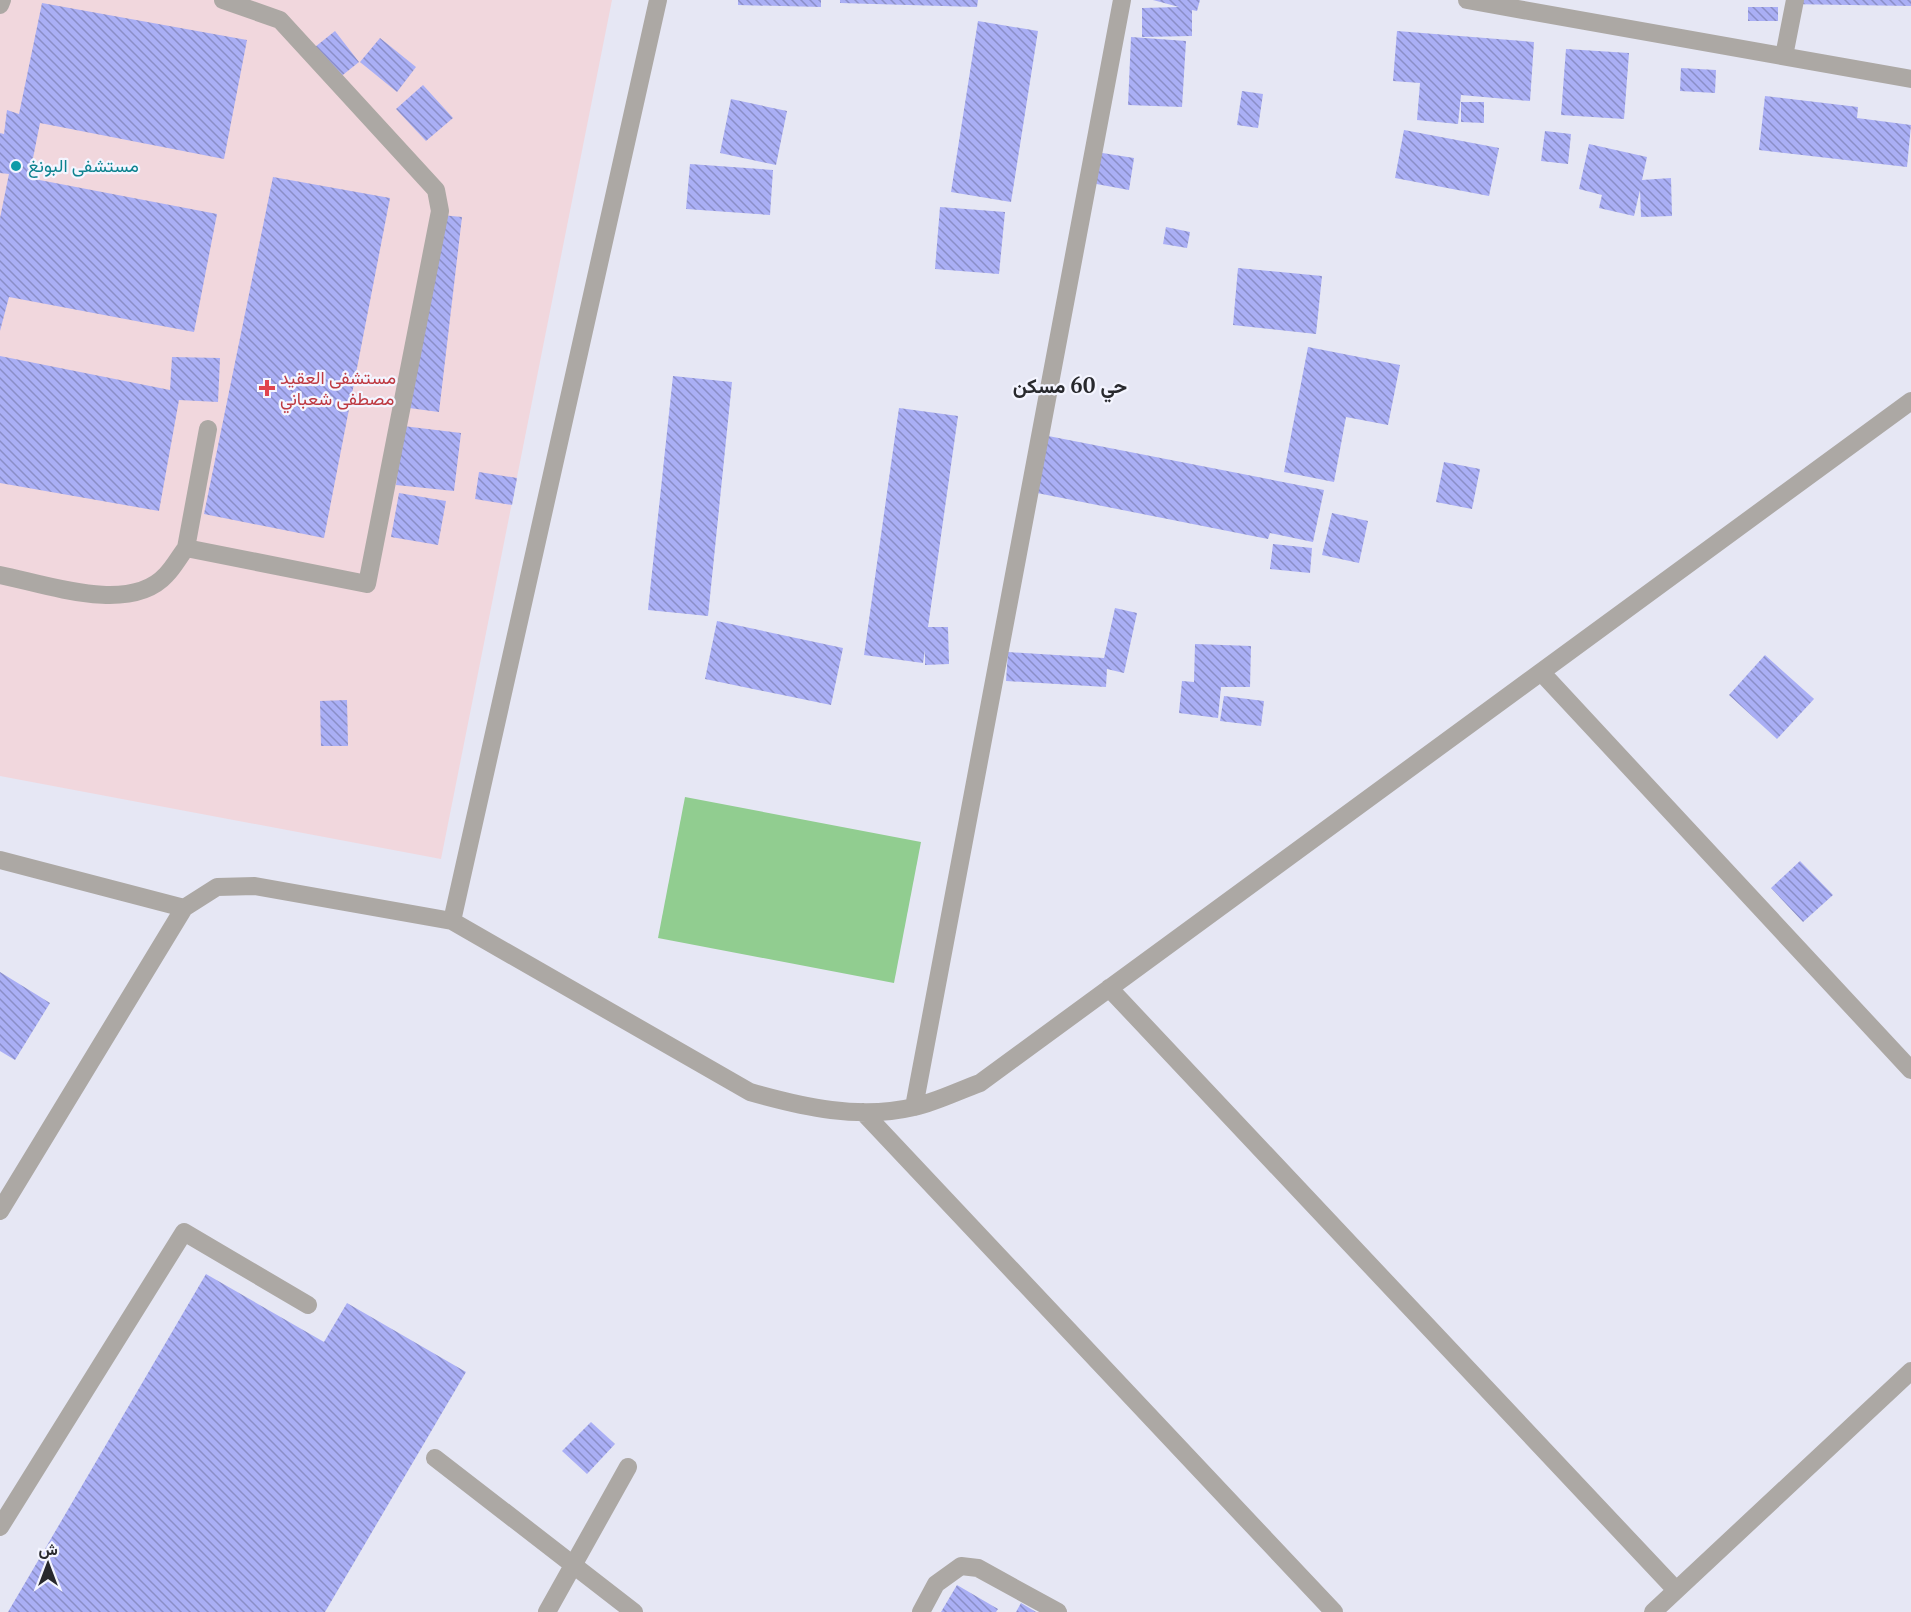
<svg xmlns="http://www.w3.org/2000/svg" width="1911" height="1612" viewBox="0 0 1911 1612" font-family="Merriweather,Vazirmatn,serif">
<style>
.medical{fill:#f1d7dd}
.park{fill:#91cd90}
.building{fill:url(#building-back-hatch)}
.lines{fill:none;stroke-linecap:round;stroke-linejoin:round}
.service{stroke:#aca8a4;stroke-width:18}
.minor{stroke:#aca8a4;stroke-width:18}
.culture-dot{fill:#0f9aa8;stroke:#f4f5ff;stroke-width:2}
.health-dot{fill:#e0444e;stroke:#f4f5ff;stroke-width:2}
.labels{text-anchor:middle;stroke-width:4.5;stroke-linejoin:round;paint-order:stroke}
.culture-label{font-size:18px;fill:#0d838f;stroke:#f4f5ff;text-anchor:start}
.health-label{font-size:18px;fill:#be3a42;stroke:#f4f5ff;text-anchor:start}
.neighbourhood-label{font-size:20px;font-weight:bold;fill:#28292d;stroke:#f4f5ff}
</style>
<defs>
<pattern id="building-back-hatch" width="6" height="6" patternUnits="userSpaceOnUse" patternTransform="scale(1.5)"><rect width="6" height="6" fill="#aaaff5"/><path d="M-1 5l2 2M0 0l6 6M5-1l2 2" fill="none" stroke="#8a8ec7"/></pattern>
</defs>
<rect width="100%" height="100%" fill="#e6e7f4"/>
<path class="medical" d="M 0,0 L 612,0 L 441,859 L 0,776 Z"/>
<path class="park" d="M 685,797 L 921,842 L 894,983 L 658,938 Z"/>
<path class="building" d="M 738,0 L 821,0 L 821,7 L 738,5 Z
M 840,0 L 978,0 L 977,7 L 840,3 Z
M 1153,0 L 1200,0 L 1197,11 L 1192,10 L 1192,36 L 1142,37 L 1142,8 L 1179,7 Z
M 1786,0 L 1911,0 L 1911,6 L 1786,4 Z
M 42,3 L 247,40 L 224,159 L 40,123 L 29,178 L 217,214 L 194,332 L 9,297 L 0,331 L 0,218 L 9,174 L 0,173 L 0,133 L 4,134 L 7,110 L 19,114 Z
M 1748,7 L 1778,7 L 1778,21 L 1748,21 Z
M 978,21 L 1038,31 L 1011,202 L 951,192 Z
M 335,31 L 359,62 L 339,78 L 315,47 Z
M 1397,31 L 1534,42 L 1530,101 L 1461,95 L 1458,124 L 1417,120 L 1420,83 L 1393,81 Z
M 1131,37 L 1186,41 L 1182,107 L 1128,105 Z
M 380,38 L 416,67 L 397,92 L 360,62 Z
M 1566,49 L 1629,53 L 1624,119 L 1561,115 Z
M 1681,68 L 1716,70 L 1715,93 L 1680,91 Z
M 423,85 L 453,118 L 426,141 L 396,109 Z
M 1242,91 L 1263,94 L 1258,128 L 1237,125 Z
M 1765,96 L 1858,107 L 1857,118 L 1911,125 L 1907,167 L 1759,150 Z
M 731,99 L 787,111 L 776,165 L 720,153 Z
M 1461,102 L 1484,102 L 1484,123 L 1461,122 Z
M 1404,130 L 1499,148 L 1489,196 L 1395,178 Z
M 1545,131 L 1571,134 L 1568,164 L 1541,161 Z
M 1589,144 L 1647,157 L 1642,180 L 1671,178 L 1672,216 L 1641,217 L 1640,190 L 1634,216 L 1599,208 L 1602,195 L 1579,189 Z
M 1096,152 L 1134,158 L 1129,190 L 1091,183 Z
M 690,164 L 773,170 L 770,215 L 686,209 Z
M 273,177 L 390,198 L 324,538 L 204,514 Z
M 940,207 L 1005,212 L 999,274 L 935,269 Z
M 431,214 L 462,217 L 439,412 L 409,408 Z
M 1166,227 L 1190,232 L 1187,248 L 1163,244 Z
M 1238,268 L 1322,276 L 1316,334 L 1233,325 Z
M 1308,347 L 1400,365 L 1388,425 L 1346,417 L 1334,482 L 1284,472 Z
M 0,356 L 170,390 L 172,357 L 220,358 L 218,402 L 179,400 L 159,511 L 0,483 Z
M 673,376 L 732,382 L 708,616 L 648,610 Z
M 899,408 L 958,416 L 928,627 L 948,627 L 949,664 L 925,665 L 925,650 L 923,663 L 864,655 Z
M 403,426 L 461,433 L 454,491 L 396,485 Z
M 1038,434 L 1324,490 L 1313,542 L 1270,533 L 1268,539 L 1027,491 Z
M 1444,462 L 1480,469 L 1472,509 L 1436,502 Z
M 479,472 L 517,478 L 512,505 L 475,499 Z
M 399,493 L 446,501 L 438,545 L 391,537 Z
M 1332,513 L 1368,521 L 1359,563 L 1322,555 Z
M 1273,544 L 1312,548 L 1310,573 L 1270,569 Z
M 1115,608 L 1137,613 L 1124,673 L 1107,669 L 1106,687 L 1006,681 L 1008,652 L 1104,658 Z
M 717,621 L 843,648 L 831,705 L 705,679 Z
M 1195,644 L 1251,646 L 1250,687 L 1221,687 L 1218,718 L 1179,713 L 1182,681 L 1194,682 Z
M 1765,655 L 1814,699 L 1777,739 L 1729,695 Z
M 1224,696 L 1264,701 L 1261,726 L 1220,721 Z
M 347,700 L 348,746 L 321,746 L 320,701 Z
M 1800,861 L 1833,895 L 1803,922 L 1771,888 Z
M 0,972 L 50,1003 L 15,1060 L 0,1051 Z
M 206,1274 L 324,1342 L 347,1303 L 466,1372 L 325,1612 L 8,1612 Z
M 591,1422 L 615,1444 L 587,1474 L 562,1451 Z
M 957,1585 L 998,1609 L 996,1612 L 941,1612 Z
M 1021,1603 L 1036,1612 L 1016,1612 Z"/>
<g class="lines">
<path class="service" d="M 0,5 L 2,0
M 208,429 L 186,548 L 367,584 L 440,211 L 436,190 L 280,20 L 223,0
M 0,575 C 45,584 130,615 166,575 C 174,567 179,557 186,548
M 435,1458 L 634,1612
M 0,1527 L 184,1232 L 308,1305
M 547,1612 L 628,1467
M 921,1612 L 936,1584 L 961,1566 L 978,1568 L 1058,1612"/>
<path class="minor" d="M 1467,0 L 1911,79
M 1784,56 L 1795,0
M 1541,672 L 1911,1070
M 0,860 L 184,908
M 452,921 L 658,0
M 1109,988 L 1676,1590
M 914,1107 L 1122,0
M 863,1112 L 1334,1612
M 0,1211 L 184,908 L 217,887 L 255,886 L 452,921 L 750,1092 C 803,1107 859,1120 914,1107 C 936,1102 958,1091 980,1083 L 1911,401
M 1653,1612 L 1911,1371"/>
</g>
<circle class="culture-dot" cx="16" cy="166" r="6"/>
<path class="health-dot" d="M264 379h6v6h6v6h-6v6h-6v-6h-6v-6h6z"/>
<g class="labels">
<g class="culture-label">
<text x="28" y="172">مستشفى البونغ</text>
</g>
<g class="health-label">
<text x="280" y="384">مستشفى العقيد<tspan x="280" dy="21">مصطفى شعباني</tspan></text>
</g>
<g class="neighbourhood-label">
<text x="1070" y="393">حي 60 مسكن</text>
</g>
</g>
<g transform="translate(48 1564)" stroke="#f4f5ff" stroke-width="4.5" paint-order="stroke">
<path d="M0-4.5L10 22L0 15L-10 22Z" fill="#28292d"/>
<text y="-9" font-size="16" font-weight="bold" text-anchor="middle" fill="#28292d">ش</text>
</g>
</svg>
